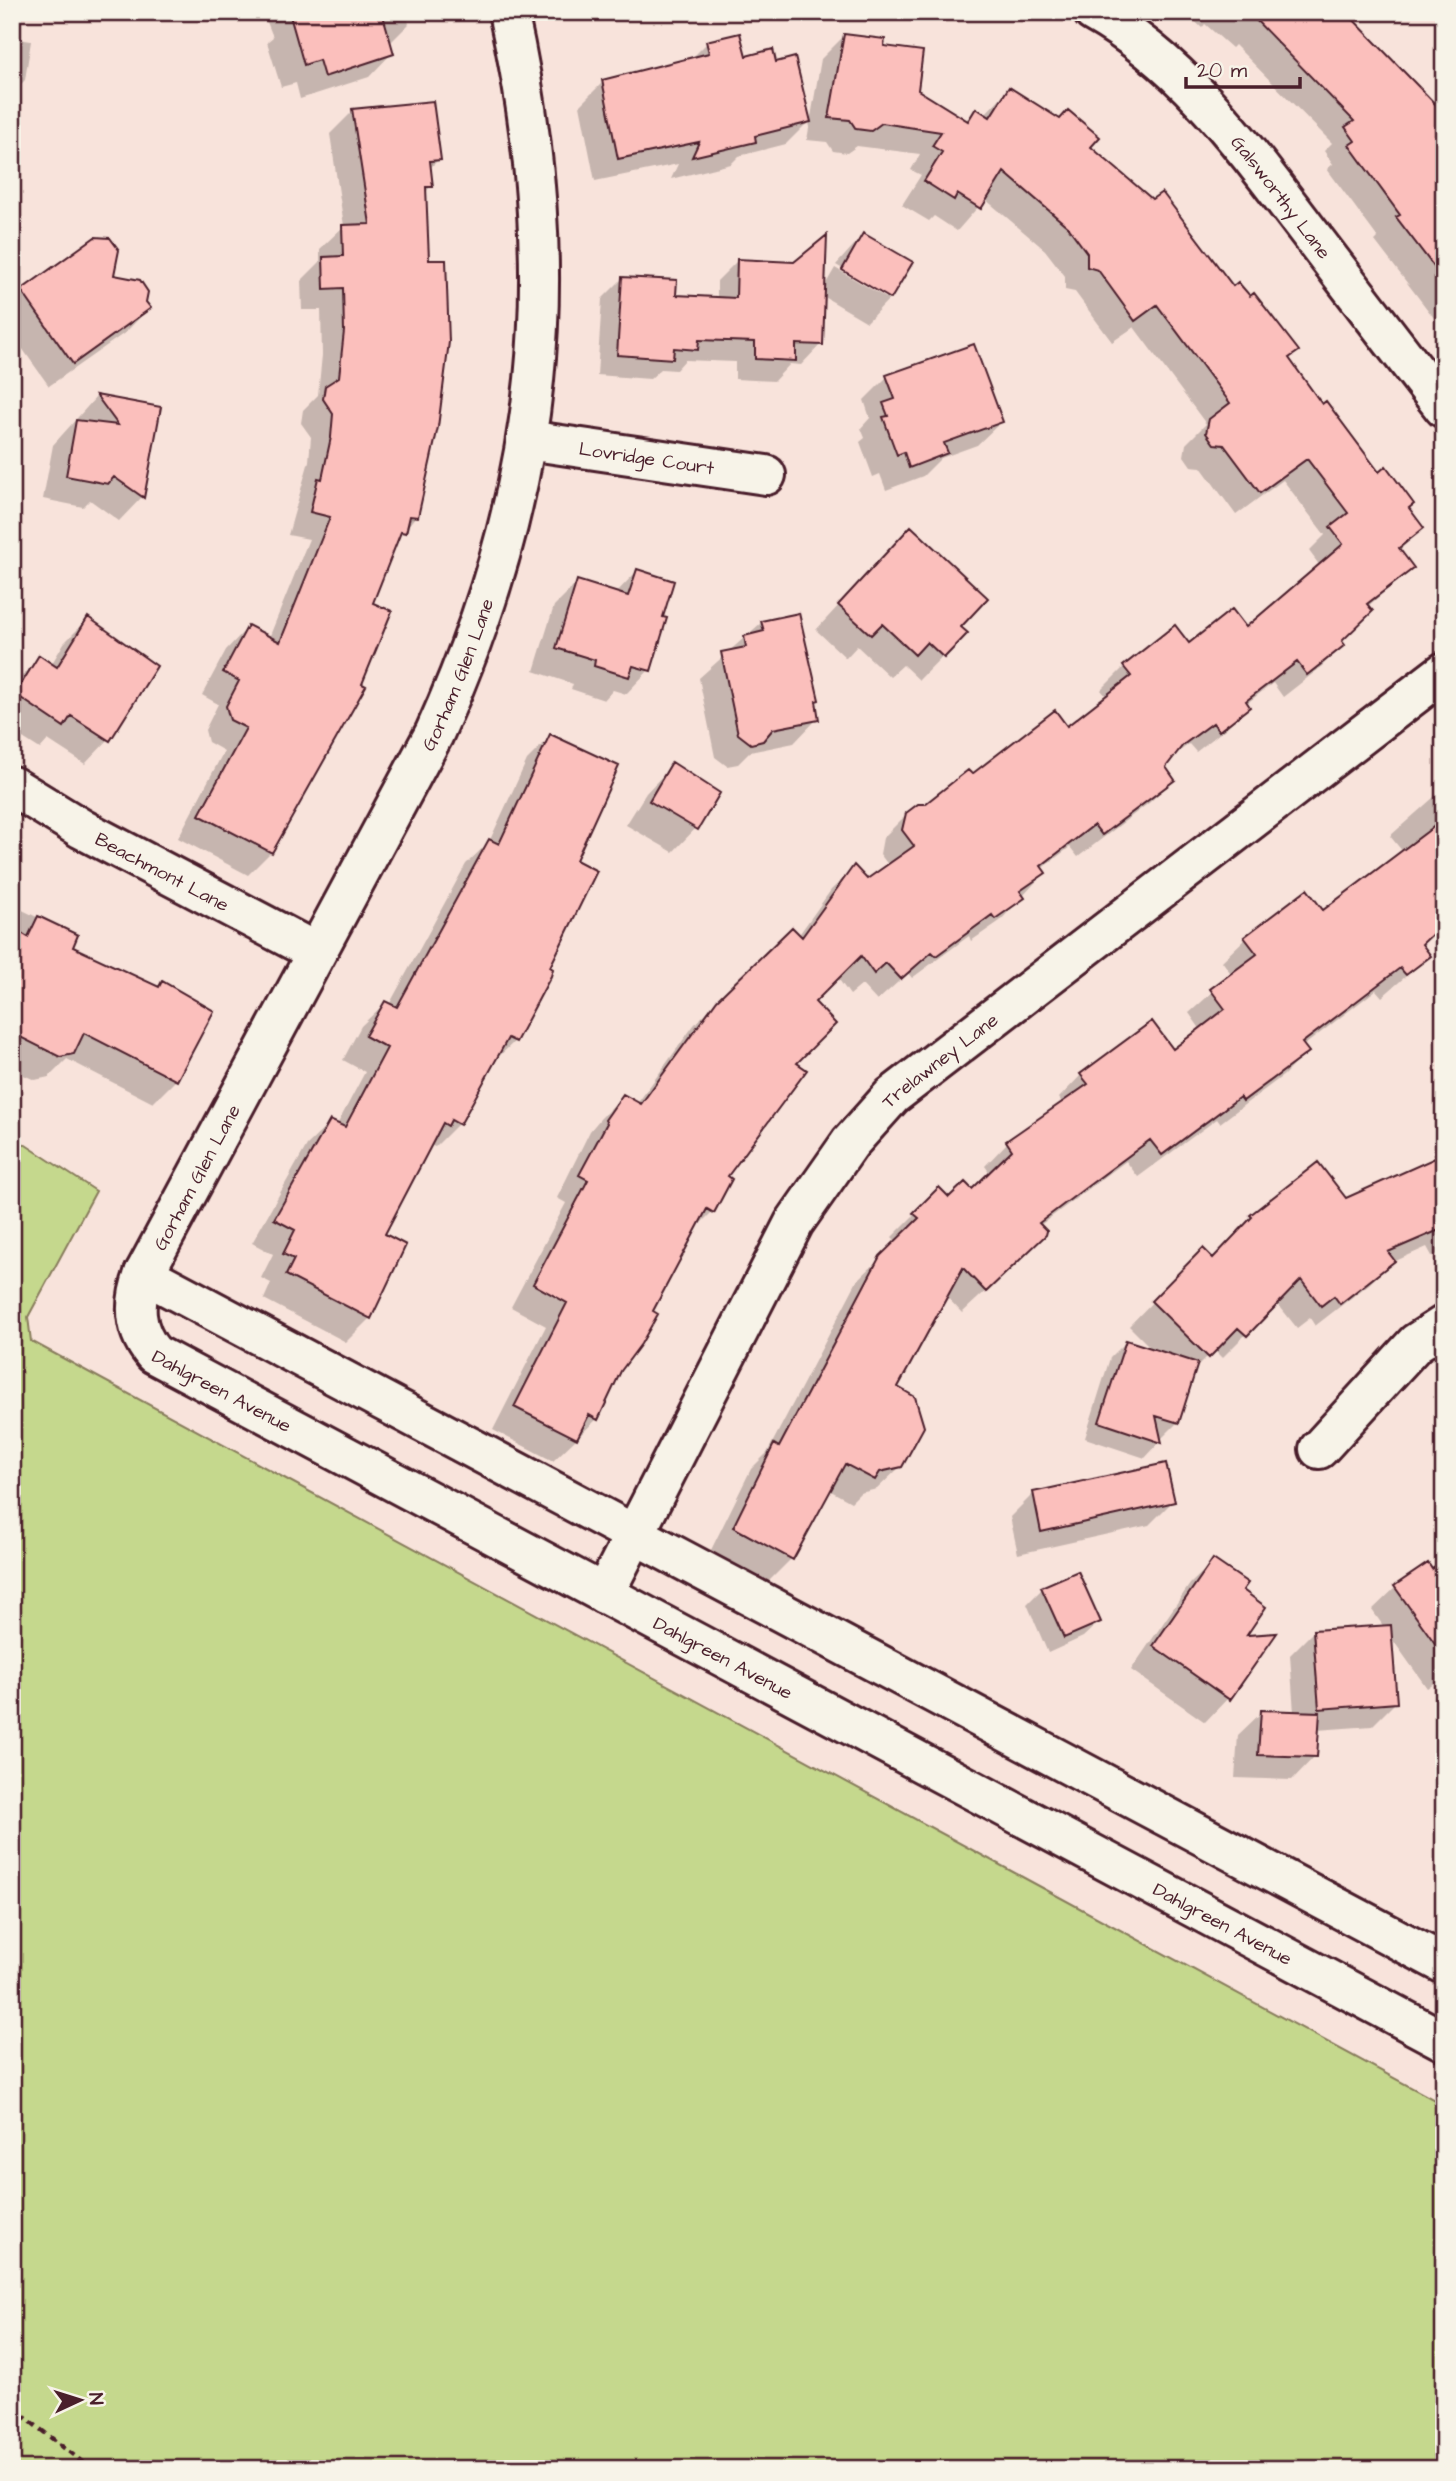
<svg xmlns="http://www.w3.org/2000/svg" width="1456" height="2481" viewBox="0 0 1456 2481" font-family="'Architects Daughter',sans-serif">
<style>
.green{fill:#c5d88d;stroke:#887c5c;stroke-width:2}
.shadow{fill:#0003}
.building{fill:#fbbfbc;stroke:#4a1f2b;stroke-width:2}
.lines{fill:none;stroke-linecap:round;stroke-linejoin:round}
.street-casing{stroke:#4a1f2b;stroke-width:44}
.secondary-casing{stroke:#4a1f2b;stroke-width:44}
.path{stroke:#4a1f2b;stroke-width:4.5;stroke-dasharray:7 5;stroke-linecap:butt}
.street{stroke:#f7f3e8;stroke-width:38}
.secondary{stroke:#f7f3e8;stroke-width:38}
.labels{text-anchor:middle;stroke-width:7;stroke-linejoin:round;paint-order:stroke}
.street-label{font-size:19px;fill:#4a1f2b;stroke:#f7f3e8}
</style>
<rect width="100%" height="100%" fill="#f8e3db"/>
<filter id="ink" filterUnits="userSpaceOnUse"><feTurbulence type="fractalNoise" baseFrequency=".0143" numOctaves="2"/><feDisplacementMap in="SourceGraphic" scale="14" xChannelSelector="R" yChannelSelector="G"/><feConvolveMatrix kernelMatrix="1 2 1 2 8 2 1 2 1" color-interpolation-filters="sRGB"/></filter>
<g filter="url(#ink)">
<path class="green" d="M 12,1136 L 96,1191 L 28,1317 L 31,1341 L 1444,2105 L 1444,2469 L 12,2469 Z"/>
<path class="shadow" d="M 263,12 L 406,12 L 409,24 L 389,44 L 392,53 L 369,77 L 300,99 L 296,83 L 281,87 L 267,42 L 273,37 Z
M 1185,12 L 1343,12 L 1431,102 L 1436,99 L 1444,111 L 1444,331 L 1375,241 L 1378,238 L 1327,169 L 1333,164 L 1324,151 L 1332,143 L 1235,45 L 1232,48 L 1205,24 L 1202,28 Z
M 844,36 L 882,48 L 916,91 L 965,121 L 976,110 L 984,115 L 1009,89 L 1088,147 L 1297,351 L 1288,359 L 1322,406 L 1422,528 L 1399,551 L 1412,568 L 1367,607 L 1340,641 L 1342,645 L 1320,668 L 1283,697 L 1273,683 L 1246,704 L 1248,707 L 1225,729 L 1196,752 L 1189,744 L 1171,758 L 1164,767 L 1173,780 L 1150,802 L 1078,857 L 1070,847 L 1041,869 L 1044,873 L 1000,921 L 971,941 L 969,936 L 912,978 L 908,973 L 877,1001 L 862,985 L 850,995 L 837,977 L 812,1002 L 795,1064 L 725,1177 L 712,1212 L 694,1230 L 597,1419 L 553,1461 L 493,1430 L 546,1326 L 511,1307 L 566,1203 L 557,1198 L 590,1131 L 600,1119 L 623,1096 L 637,1104 L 694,1025 L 718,1001 L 798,936 L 831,890 L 854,868 L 866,882 L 889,866 L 880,854 L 883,838 L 907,814 L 1067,728 L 1107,697 L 1101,690 L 1124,667 L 1175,627 L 1189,645 L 1245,629 L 1320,566 L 1309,551 L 1325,535 L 1283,480 L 1236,515 L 1201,467 L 1191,466 L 1184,456 L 1186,444 L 1206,424 L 1134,327 L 1112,342 L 1075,292 L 1065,290 L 1065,276 L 1045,250 L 985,199 L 957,231 L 934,216 L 929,221 L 902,205 L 921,175 L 911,170 L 920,154 L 857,146 L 847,153 L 833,151 L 827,142 L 807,140 L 821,59 Z
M 12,38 L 31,41 L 25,80 L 12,93 Z
M 707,43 L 745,58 L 775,64 L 809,121 L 786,144 L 739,156 L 731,164 L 671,179 L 678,164 L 595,181 L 580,105 L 603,82 L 690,60 Z
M 353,111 L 439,159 L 429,169 L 431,186 L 425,193 L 416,516 L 394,543 L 370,604 L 360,685 L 364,687 L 271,852 L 248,875 L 178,838 L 224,751 L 208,742 L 205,730 L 218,704 L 202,695 L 226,650 L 248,627 L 269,638 L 309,539 L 288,535 L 309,461 L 311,437 L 301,423 L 303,410 L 318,395 L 322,355 L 321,310 L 302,310 L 301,281 L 320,262 L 320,249 L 344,226 L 330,134 Z
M 12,178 L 15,178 L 12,288 Z
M 863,235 L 890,298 L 867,322 L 823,296 L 821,344 L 801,365 L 790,364 L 774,381 L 735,379 L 735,362 L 685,360 L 676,370 L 661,369 L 650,379 L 597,375 L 602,299 L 623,278 L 674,296 L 717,299 L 717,281 L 738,260 L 824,287 L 835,268 L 886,298 L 886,294 L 836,265 Z
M 112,276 L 149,308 L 126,332 L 49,386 L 12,334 L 12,301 L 22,291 Z
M 887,377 L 1001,422 L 977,445 L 941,458 L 923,476 L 886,490 L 880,474 L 873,477 L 860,442 L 865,438 L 861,428 L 870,418 L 864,400 Z
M 96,397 L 159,408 L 142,497 L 119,521 L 90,500 L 83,507 L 43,499 L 53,445 Z
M 888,552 L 965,633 L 919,680 L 903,665 L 890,677 L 857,646 L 846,658 L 816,630 Z
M 637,571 L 649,670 L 626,694 L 613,690 L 604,700 L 571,689 L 573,684 L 534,671 L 554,606 L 578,582 L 615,594 Z
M 12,584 L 19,590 L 12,598 Z
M 88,619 L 155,666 L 108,740 L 85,764 L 48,740 L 40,749 L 12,731 L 12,687 L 39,657 L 51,665 L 64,643 Z
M 762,622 L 814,703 L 817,719 L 794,743 L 750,752 L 738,764 L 727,766 L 715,757 L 699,678 Z
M 551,736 L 573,861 L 515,1041 L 491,1064 L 458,1124 L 435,1147 L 430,1145 L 383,1235 L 404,1246 L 370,1318 L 346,1342 L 264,1299 L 271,1283 L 261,1278 L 273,1254 L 252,1243 L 307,1145 L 331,1122 L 337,1125 L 365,1072 L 343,1060 L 361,1026 L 385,1003 L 389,1005 L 466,864 L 489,842 L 527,760 Z
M 669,769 L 696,828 L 673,852 L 626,825 L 646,793 Z
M 1442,790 L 1444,926 L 1421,946 L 1429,956 L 1382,997 L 1376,990 L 1302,1047 L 1306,1052 L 1284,1075 L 1220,1123 L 1217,1119 L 1138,1177 L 1126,1161 L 1039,1226 L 1021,1258 L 962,1313 L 946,1296 L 895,1388 L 901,1466 L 877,1489 L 860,1493 L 851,1502 L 829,1490 L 792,1558 L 769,1581 L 711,1550 L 751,1469 L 767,1453 L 857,1281 L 897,1242 L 892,1237 L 939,1190 L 949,1199 L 972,1191 L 990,1173 L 985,1166 L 1007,1143 L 1063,1104 L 1059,1098 L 1081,1075 L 1173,1052 L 1201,1030 L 1189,1013 L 1232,975 L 1222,961 L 1245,939 L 1306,891 L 1323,913 L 1403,852 L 1390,836 Z
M 12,905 L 76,936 L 70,948 L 157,989 L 163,983 L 176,1080 L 153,1103 L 67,1059 L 49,1077 L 35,1080 L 12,1070 Z
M 1444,1156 L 1444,1252 L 1432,1256 L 1427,1247 L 1391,1263 L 1369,1284 L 1315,1326 L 1310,1318 L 1297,1328 L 1277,1303 L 1222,1358 L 1214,1350 L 1194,1370 L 1178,1422 L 1162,1438 L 1159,1437 L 1160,1442 L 1145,1458 L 1085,1438 L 1110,1358 L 1126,1342 L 1154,1351 L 1129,1326 L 1203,1250 L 1213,1260 L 1251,1216 L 1317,1164 L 1345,1200 Z
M 1034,1493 L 1173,1501 L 1149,1525 L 1018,1554 L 1010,1517 Z
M 1214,1561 L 1240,1591 L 1228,1698 L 1205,1722 L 1131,1670 L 1190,1584 Z
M 1444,1563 L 1444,1680 L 1442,1677 L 1427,1688 L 1390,1636 L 1395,1703 L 1372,1726 L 1317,1730 L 1315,1756 L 1292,1780 L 1235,1778 L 1238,1735 L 1262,1712 L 1294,1713 L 1290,1655 L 1313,1632 L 1384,1627 L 1372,1610 L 1396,1587 Z
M 1042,1589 L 1099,1622 L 1083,1637 L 1048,1653 L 1027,1604 Z"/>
<path class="building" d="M 289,12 L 382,12 L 394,54 L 324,77 L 319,60 L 304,65 Z
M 1248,12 L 1346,12 L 1444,113 L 1444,280 L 1396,217 L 1400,215 L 1349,145 L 1355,141 L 1345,127 L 1354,121 Z
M 740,33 L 746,56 L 773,49 L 776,62 L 795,57 L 811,122 L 755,136 L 756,142 L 692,157 L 699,142 L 618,159 L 602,80 L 709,53 L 706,41 Z
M 844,34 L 885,39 L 884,46 L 923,51 L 918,90 L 968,121 L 976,108 L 990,117 L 1009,87 L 1060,119 L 1068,110 L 1100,137 L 1091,147 L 1152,199 L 1162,192 L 1233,286 L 1238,282 L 1250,296 L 1254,293 L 1299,351 L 1289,358 L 1322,404 L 1326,401 L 1379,472 L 1386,466 L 1414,504 L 1409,508 L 1424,528 L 1399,548 L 1414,568 L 1367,604 L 1373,611 L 1342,641 L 1345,645 L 1307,675 L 1297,662 L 1246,701 L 1250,707 L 1219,731 L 1213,723 L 1183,745 L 1166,767 L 1175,780 L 1102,835 L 1094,825 L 1041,866 L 1046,873 L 1020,891 L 1025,898 L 995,919 L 992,915 L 936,956 L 932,952 L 901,979 L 886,963 L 874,974 L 861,956 L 815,1002 L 836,1024 L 797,1063 L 807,1070 L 728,1176 L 732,1179 L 714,1213 L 707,1209 L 653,1311 L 658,1314 L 641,1344 L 621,1371 L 598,1420 L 589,1415 L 577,1439 L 514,1407 L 567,1303 L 533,1284 L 588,1180 L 579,1175 L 607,1123 L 605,1120 L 623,1094 L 641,1104 L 717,1000 L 792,927 L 802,937 L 854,865 L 867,879 L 914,846 L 902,830 L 906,813 L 918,804 L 925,804 L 968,770 L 972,774 L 1055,710 L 1067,726 L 1131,676 L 1123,666 L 1175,625 L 1189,643 L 1232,609 L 1246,627 L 1343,544 L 1330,527 L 1348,513 L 1307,459 L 1260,493 L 1224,445 L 1214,444 L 1206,433 L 1209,419 L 1230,403 L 1157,305 L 1135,321 L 1098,270 L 1087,267 L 1087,253 L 1068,227 L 1004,172 L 981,209 L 957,194 L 954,200 L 924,181 L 942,152 L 932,146 L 941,132 L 882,123 L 871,131 L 856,129 L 850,120 L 829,118 Z
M 433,101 L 441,160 L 430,161 L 433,187 L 426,187 L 429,260 L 446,260 L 449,342 L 438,427 L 418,517 L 410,516 L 406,533 L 401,532 L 373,603 L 392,611 L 362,684 L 366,686 L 272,853 L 199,815 L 246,728 L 230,720 L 226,706 L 239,681 L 223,672 L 248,625 L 280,642 L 330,517 L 310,512 L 318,478 L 322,479 L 331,437 L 333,414 L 323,399 L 325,386 L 339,377 L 344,331 L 343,288 L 324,289 L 323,257 L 343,256 L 342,225 L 370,224 L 352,109 Z
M 863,233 L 913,262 L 891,299 L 842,270 Z
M 827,235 L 823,345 L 796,344 L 796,361 L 755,359 L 755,342 L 699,340 L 698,350 L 674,348 L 673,359 L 617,355 L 622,277 L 677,280 L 676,295 L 736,298 L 737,259 L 794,262 Z
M 95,237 L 110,238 L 119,250 L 114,275 L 140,280 L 148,292 L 146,302 L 151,308 L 73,364 L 21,290 Z
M 974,344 L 1003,422 L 944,443 L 948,453 L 909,468 L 904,452 L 897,455 L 883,417 L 888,416 L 883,403 L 895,399 L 886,375 Z
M 96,395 L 161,407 L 144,498 L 114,477 L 108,484 L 66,476 L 76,420 L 118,425 Z
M 911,526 L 988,598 L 961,627 L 968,633 L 944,658 L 927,642 L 915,655 L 882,624 L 871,635 L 838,605 Z
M 637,569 L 674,581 L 663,617 L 667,618 L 651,671 L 633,666 L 629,677 L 594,666 L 595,660 L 556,648 L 577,580 L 628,596 Z
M 799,613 L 819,700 L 816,701 L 819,720 L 773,729 L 763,741 L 751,744 L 738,734 L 721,652 L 746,647 L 744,636 L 764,631 L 761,621 Z
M 88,617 L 157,666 L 110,741 L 71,716 L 64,727 L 15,694 L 39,655 L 57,667 Z
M 550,734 L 619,766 L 576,860 L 597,871 L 550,967 L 553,969 L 551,976 L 516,1042 L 508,1038 L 460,1125 L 451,1120 L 448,1126 L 443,1123 L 385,1234 L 406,1245 L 371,1319 L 286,1275 L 294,1259 L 283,1254 L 295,1230 L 274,1219 L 330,1120 L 345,1127 L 387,1048 L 365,1036 L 385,1001 L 397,1007 L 489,839 L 499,844 Z
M 672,762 L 720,793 L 698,830 L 649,801 Z
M 1444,819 L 1444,923 L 1422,944 L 1431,956 L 1406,975 L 1400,968 L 1302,1043 L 1309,1052 L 1243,1101 L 1240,1097 L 1162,1155 L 1150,1140 L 1084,1189 L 1039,1223 L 1047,1231 L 1046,1235 L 986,1292 L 963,1268 L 898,1387 L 915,1397 L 924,1427 L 902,1467 L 880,1472 L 875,1480 L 845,1464 L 793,1560 L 733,1527 L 774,1444 L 779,1447 L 880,1256 L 919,1218 L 913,1213 L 939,1187 L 949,1197 L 965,1182 L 972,1189 L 1012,1150 L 1006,1141 L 1088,1084 L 1080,1074 L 1152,1021 L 1173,1049 L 1225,1009 L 1210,989 L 1257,954 L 1244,937 L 1307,889 L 1323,910 Z
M 38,916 L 78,935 L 73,947 L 159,987 L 162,981 L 214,1011 L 177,1081 L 84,1033 L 74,1054 L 60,1057 L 12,1033 L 12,927 L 28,937 Z
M 1444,1154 L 1444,1228 L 1388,1252 L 1395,1261 L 1340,1304 L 1334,1296 L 1321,1306 L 1301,1280 L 1247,1336 L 1238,1328 L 1209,1358 L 1151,1301 L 1203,1248 L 1213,1258 L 1252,1217 L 1250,1215 L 1318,1162 L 1346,1198 Z
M 1126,1340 L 1198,1363 L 1179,1423 L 1156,1416 L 1162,1443 L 1099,1422 Z
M 1166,1463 L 1175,1502 L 1041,1532 L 1033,1492 Z
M 1213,1559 L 1248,1583 L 1243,1590 L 1266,1607 L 1247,1635 L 1277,1633 L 1230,1700 L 1153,1646 Z
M 1444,1561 L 1444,1656 L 1394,1586 L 1428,1563 L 1432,1569 Z
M 1078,1571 L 1101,1622 L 1064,1638 L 1041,1587 Z
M 1391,1625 L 1397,1703 L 1319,1709 L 1313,1630 Z
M 1261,1710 L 1320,1712 L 1317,1757 L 1258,1755 Z"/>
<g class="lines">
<defs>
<g id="street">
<path id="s1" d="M 1093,12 C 1183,62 1244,147 1305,227 C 1351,287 1397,348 1444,408"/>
<path id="s2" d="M 527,440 L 766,475"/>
<path id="s3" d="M 12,786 L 82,829 L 316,952"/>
<path id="s4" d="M 144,1274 L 434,734 C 544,492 566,272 508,12"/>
<path d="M 1319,1449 L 1416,1343 L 1444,1325"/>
<path id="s5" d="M 604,1594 L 794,1223 L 850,1143 L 892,1096 L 1444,672"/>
</g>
<g id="secondary">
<path id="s6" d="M 1444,1964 L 144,1274 C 133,1303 133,1329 154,1354 L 1444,2041"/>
</g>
</defs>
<use href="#street" class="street-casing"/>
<use href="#secondary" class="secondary-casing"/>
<path class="path" d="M 12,2407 L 91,2469"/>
<use href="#street" class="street"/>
<use href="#secondary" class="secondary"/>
</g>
</g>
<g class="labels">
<g class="street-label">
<text dy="7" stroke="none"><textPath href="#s1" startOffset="266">Galsworthy Lane</textPath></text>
<text dy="7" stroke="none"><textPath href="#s2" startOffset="121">Lovridge Court</textPath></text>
<text dy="7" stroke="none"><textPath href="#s4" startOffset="677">Gorham Glen Lane</textPath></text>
<text dy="7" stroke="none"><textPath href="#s3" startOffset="173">Beachmont Lane</textPath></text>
<text dy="7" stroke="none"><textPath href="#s5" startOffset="637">Trelawney Lane</textPath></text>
<text dy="7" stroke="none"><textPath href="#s4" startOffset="110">Gorham Glen Lane</textPath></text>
<text dy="7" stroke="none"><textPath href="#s6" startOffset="1634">Dahlgreen Avenue</textPath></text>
<text dy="7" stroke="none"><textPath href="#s6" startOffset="2202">Dahlgreen Avenue</textPath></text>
<text dy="7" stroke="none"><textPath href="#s6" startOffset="2768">Dahlgreen Avenue</textPath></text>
</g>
</g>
<rect width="1456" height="2481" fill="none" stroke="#f7f3e8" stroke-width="42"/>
<rect x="21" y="21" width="1414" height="2439" fill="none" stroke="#4a1f2b" stroke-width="2.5" filter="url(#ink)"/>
<g transform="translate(80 2400) rotate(86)" stroke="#f7f3e8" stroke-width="5" paint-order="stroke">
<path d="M0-5L12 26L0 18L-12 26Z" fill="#4a1f2b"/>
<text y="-10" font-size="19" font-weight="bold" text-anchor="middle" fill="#4a1f2b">N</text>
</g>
<path d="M1186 77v10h114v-10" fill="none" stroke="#4a1f2b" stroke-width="3.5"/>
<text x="1197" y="77" font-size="21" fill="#4a1f2b" stroke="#f7f3e8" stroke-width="5" paint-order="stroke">20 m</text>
</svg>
